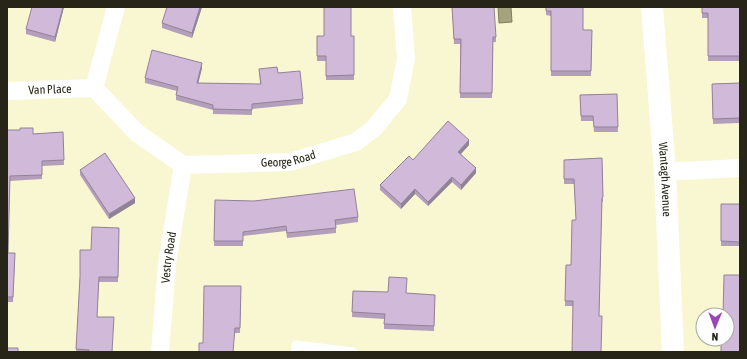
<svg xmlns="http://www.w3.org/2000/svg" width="747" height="359" viewBox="0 0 747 359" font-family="'Asap Condensed',sans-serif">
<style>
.water{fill:#a5a27f;stroke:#7f7c60}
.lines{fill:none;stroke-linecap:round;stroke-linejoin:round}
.service{stroke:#fff;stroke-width:9}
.minor{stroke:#fff;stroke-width:18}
.secondary{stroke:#fff;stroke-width:22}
.wall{fill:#b39fbb}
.shaded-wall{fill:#928298}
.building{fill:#d0b9d9;stroke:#928298}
.labels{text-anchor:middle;stroke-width:3.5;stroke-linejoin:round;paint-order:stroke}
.street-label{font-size:12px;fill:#262517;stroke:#fff}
</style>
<rect width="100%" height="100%" fill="#f9f7d1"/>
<path class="water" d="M 498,7 L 511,7 L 512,22 L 499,23 Z"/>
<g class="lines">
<path class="service" d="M 296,352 L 296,345 L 353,352"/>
<g class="minor">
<path id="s1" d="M 94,88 L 137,133 L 183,165 L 290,162 L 356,142 L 374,128 L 398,99 L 406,59 L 402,7"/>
<path d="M 94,88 L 116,7"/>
<path id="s2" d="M 7,91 L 94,88"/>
<path d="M 665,172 L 740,168"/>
<path id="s3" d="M 160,352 L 167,264 L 183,165"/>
</g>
<path class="secondary" id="s4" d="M 652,7 L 665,172 L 673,352"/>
</g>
<path class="wall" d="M 64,7 L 55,42 L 26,34 L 26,29 Z
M 202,7 L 192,38 L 162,28 L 162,23 Z
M 452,7 L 496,37 L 496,42 L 493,42 L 492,98 L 460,98 L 460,44 L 454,44 Z
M 546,7 L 583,30 L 592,30 L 591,76 L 551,76 L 551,16 L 546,15 Z
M 702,7 L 740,7 L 740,61 L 708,61 L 708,18 L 702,18 Z
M 317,36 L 354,36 L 354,80 L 326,80 L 326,61 L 317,61 Z
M 202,68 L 198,83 L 260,84 L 259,69 L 278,73 L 303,99 L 303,104 L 252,109 L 252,115 L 213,114 L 213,110 L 176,100 L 176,95 L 177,91 L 145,83 L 145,78 Z
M 740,83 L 740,123 L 713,124 L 712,84 Z
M 617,94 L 618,132 L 594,132 L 593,121 L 581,121 L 580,95 Z
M 7,130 L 33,134 L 63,132 L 64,165 L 42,166 L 42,179 L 10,181 L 8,253 L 15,258 L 13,302 L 7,302 Z
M 469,145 L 461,154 L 476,173 L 461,190 L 452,182 L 428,206 L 415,194 L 401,209 L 380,190 L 380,185 L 413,160 Z
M 602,158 L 603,202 L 602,202 L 599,316 L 601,352 L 572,306 L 565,306 L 566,265 L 571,265 L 576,220 L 574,184 L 564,184 L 564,160 Z
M 80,170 L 135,203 L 109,219 L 80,175 Z
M 215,200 L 358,217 L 358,222 L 336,225 L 336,233 L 287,238 L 286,231 L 243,236 L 243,246 L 214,246 Z
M 721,204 L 740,204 L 740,246 L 721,246 Z
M 119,228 L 118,282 L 99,282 L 97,317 L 112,352 L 76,352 L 80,277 L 91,250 Z
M 241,286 L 240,333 L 235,333 L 203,343 Z
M 353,291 L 435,295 L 434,331 L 384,329 L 384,319 L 352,317 Z"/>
<path class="shaded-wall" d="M 63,7 L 64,7 L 55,42 L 55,37 Z
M 200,7 L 202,7 L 192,38 L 192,33 Z
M 202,63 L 202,68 L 197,88 L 197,83 Z
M 469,140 L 469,145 L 458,157 L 458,152 Z
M 476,168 L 476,173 L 461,190 L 461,185 Z
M 452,177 L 452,182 L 428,206 L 428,202 Z
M 415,189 L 415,194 L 401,209 L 401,204 Z
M 135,198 L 135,203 L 109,219 L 109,214 Z"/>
<path class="building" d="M 32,7 L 63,7 L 55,37 L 26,29 Z
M 167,7 L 200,7 L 192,33 L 162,23 Z
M 324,7 L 351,7 L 351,36 L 354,36 L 354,75 L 326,76 L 326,56 L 317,56 L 317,36 L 324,36 Z
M 452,7 L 494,7 L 496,37 L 493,37 L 492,93 L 460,93 L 461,39 L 454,39 Z
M 546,7 L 583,7 L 583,30 L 592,30 L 591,71 L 551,71 L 551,11 L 546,11 Z
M 702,7 L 740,7 L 740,56 L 708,56 L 708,13 L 702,13 Z
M 152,50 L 202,63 L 197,83 L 261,84 L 259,69 L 277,67 L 278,73 L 300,71 L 303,99 L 252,104 L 252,110 L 213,109 L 213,105 L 176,95 L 178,87 L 145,78 Z
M 740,83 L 740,118 L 713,119 L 712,84 Z
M 617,94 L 618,127 L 594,127 L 593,116 L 581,116 L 580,95 Z
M 448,121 L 469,140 L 458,152 L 476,168 L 461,185 L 452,177 L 428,202 L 415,189 L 401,204 L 380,185 L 409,156 L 413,160 Z
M 20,128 L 33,128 L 33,134 L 63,132 L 64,160 L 42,161 L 42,175 L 10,176 L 8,253 L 15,253 L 13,297 L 7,297 L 7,130 L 20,130 Z
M 105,153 L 135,198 L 109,214 L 80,170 Z
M 602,158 L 603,197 L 602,198 L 599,316 L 602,316 L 601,352 L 572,352 L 573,301 L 565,301 L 566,265 L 571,265 L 572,220 L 576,220 L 574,179 L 564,179 L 564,160 Z
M 354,189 L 358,217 L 335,220 L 336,228 L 287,233 L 286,226 L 243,232 L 243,241 L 214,241 L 215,200 L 254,201 Z
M 721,204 L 740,204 L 740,242 L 721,241 Z
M 92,227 L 119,228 L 118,277 L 99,277 L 97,317 L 114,317 L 112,352 L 89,352 L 89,350 L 76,349 L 80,277 L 80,250 L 91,250 Z
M 724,275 L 740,275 L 740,352 L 721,352 L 721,339 L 727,339 L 727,315 L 723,315 Z
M 389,277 L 407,278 L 406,293 L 435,295 L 434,326 L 384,324 L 385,314 L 352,312 L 353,291 L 388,292 Z
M 204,286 L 241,286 L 240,328 L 235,328 L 233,352 L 199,352 L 199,343 L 203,343 Z
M 7,348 L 18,348 L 18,352 L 7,352 Z"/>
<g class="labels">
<g class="street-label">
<text dy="4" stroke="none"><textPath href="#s2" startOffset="43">Van Place</textPath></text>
<text dy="4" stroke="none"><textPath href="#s1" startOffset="224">George Road</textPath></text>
<text dy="4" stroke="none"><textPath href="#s4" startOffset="173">Wantagh Avenue</textPath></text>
<text dy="4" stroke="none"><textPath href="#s3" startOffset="95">Vestry Road</textPath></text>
</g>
</g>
<rect width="747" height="359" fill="none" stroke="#262517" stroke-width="16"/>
<g transform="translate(715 327) rotate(181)"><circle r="19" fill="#ffffff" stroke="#a8a8a2"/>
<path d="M0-3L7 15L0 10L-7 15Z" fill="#9947b6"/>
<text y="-6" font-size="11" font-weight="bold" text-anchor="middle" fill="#262517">N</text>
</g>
</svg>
